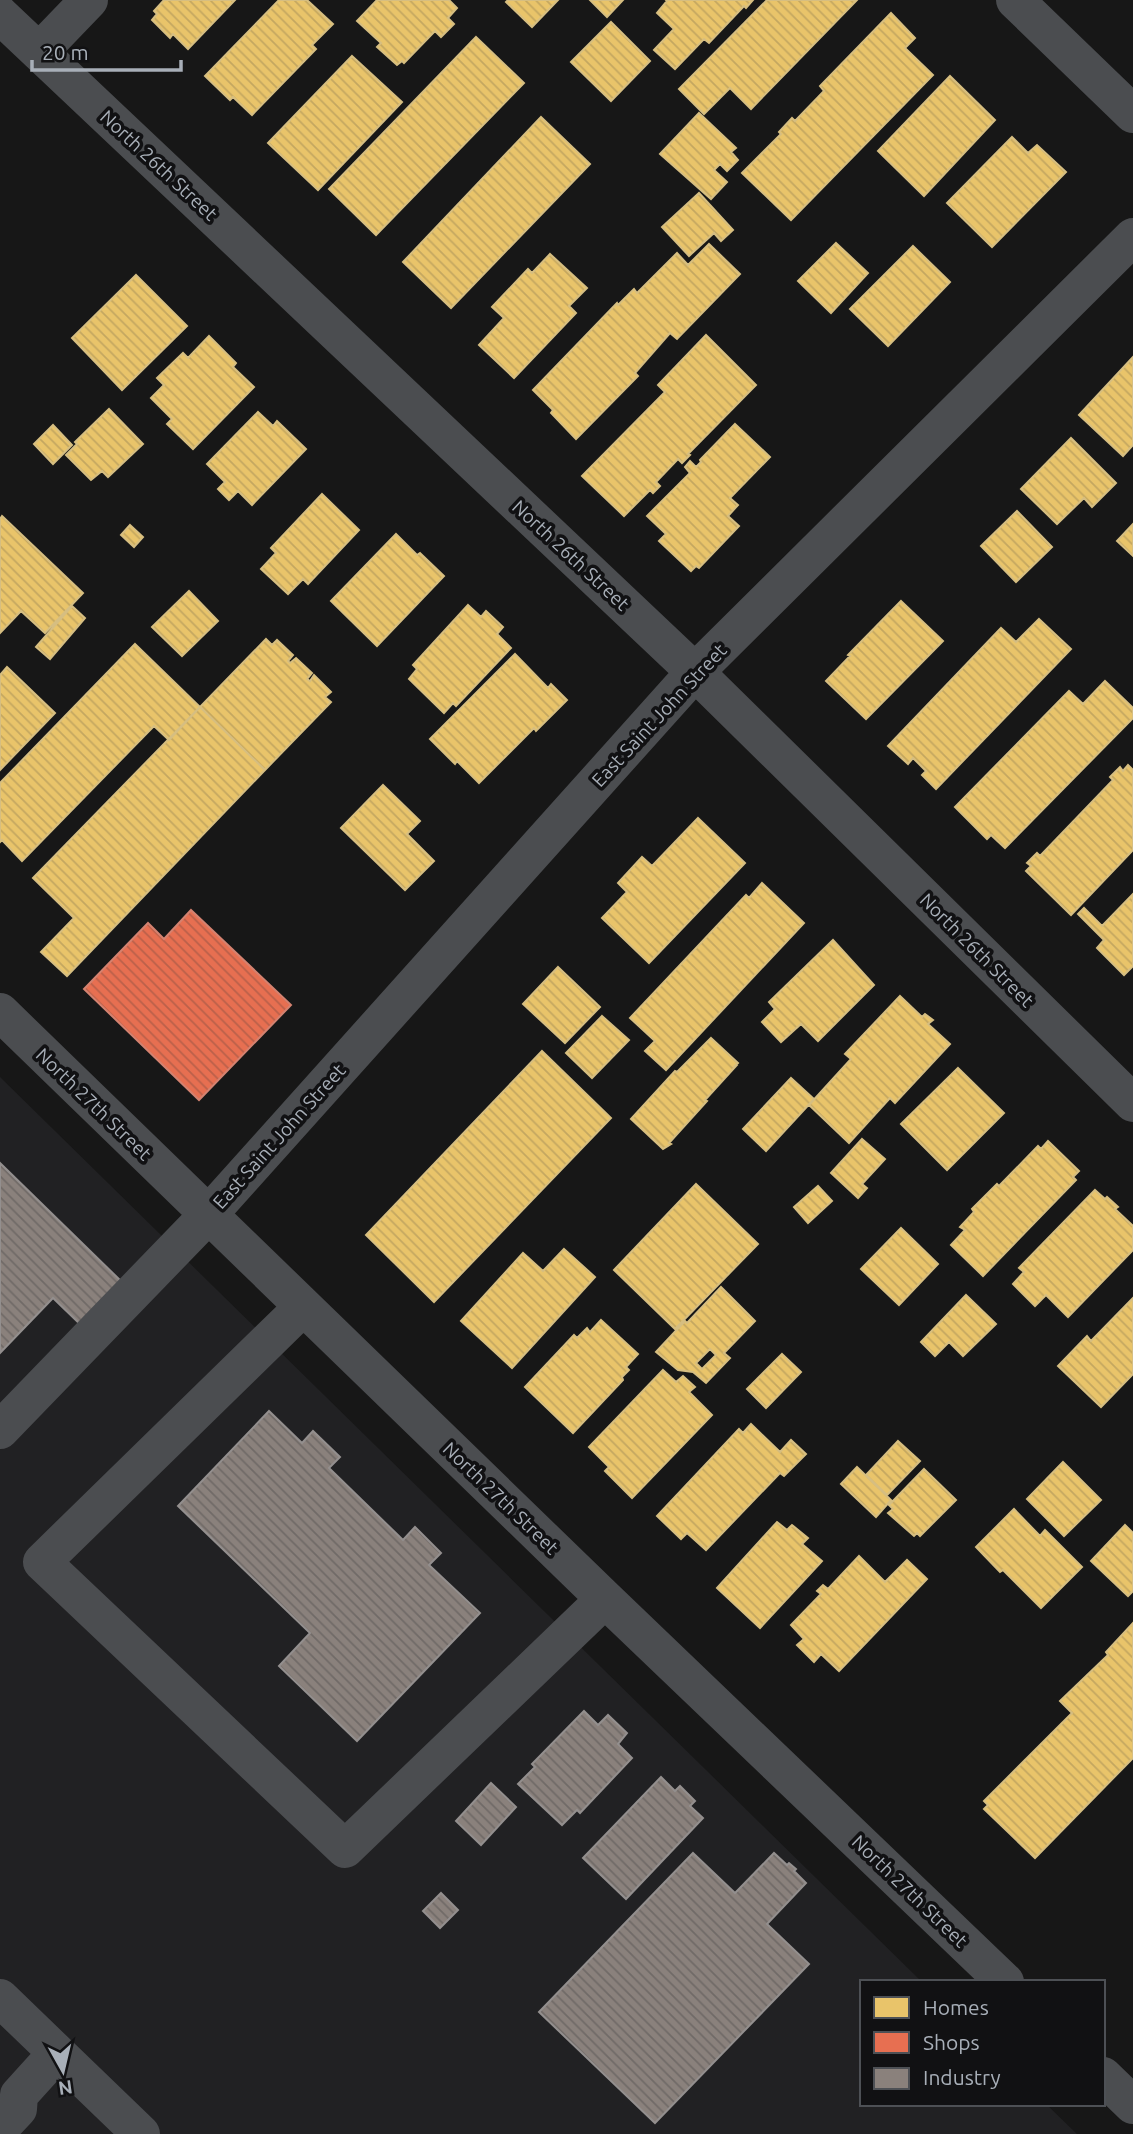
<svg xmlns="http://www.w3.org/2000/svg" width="1133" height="2134" viewBox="0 0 1133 2134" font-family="Ubuntu,sans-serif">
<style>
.built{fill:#212123}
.homes{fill:url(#homes-back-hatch);stroke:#d6be81;stroke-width:2;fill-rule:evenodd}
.shops{fill:url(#shops-back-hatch);stroke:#d48270;stroke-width:2}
.industry{fill:url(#industry-back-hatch);stroke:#938f8e;stroke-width:2}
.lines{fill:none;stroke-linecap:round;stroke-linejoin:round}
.minor{stroke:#4b4d50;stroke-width:38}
.labels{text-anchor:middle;stroke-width:7;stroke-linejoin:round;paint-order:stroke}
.street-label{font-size:19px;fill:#a8afb8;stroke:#111113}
</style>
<defs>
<pattern id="homes-back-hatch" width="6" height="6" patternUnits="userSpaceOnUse" patternTransform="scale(1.75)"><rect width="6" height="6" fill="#e9c46a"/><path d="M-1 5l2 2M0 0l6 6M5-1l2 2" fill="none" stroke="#c4a760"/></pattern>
<pattern id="shops-back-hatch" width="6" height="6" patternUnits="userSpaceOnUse" patternTransform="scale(1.75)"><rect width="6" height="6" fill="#e76f51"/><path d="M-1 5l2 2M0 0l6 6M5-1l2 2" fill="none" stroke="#ba604a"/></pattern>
<pattern id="industry-back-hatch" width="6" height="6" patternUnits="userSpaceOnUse" patternTransform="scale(1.75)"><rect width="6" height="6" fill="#8a817c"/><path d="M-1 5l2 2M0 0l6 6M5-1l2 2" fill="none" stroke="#706a67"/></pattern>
</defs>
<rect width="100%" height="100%" fill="#171717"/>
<path class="built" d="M 0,1077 L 922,1982 L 862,1982 L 862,2104 L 1046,2104 L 1077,2134 L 0,2134 Z"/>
<path class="homes" d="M 164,0 L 235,0 L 188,49 L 173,34 L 170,38 L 152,20 L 157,14 L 154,11 Z
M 279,0 L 307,0 L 333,24 L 312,45 L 316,49 L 252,115 L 233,97 L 230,100 L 205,76 Z
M 377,0 L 449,0 L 457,8 L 448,18 L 454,24 L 441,37 L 435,31 L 404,63 L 402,61 L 397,65 L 377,47 L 381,43 L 357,21 Z
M 508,0 L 558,0 L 532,27 L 506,2 Z
M 590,0 L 623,0 L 607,17 Z
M 666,0 L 753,0 L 746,8 L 744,6 L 709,43 L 704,39 L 675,69 L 654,50 L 674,29 L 657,13 L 667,1 Z
M 767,0 L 857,0 L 751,109 L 730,88 L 704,114 L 679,89 Z
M 891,13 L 915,38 L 905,48 L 933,75 L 791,220 L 742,173 L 781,134 L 779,132 L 792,118 L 795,121 L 824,91 L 820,86 Z
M 611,22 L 650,61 L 611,101 L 571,62 Z
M 476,37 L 524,83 L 376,235 L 329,189 Z
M 352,56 L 402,102 L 318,190 L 268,143 Z
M 950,76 L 995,120 L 924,196 L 878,151 Z
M 699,113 L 736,148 L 731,152 L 738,160 L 727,171 L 720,164 L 714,170 L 727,182 L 711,199 L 660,154 Z
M 541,117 L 590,164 L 451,308 L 403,262 Z
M 1012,137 L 1028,153 L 1037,145 L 1066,172 L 992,247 L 947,203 Z
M 699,193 L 733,230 L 721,241 L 714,233 L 689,256 L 662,227 Z
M 836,243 L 868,273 L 831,313 L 798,281 Z
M 709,244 L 740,274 L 677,339 L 670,333 L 635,373 L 638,376 L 576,439 L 551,413 L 553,410 L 533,390 L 617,303 L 618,305 L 634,289 L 637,293 L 677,253 L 688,265 Z
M 913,246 L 950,282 L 888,346 L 850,309 Z
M 550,254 L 587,288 L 569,306 L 576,313 L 514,378 L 479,345 L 504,318 L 492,307 L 528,269 L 532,273 Z
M 136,275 L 187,326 L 122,390 L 72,338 Z
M 706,335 L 756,385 L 688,454 L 690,455 L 682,463 L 678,459 L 656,482 L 660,486 L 653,493 L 650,490 L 624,516 L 582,476 L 665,392 L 658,385 Z
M 209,336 L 236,363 L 233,367 L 254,387 L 193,449 L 167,424 L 172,419 L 151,398 L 164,385 L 157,378 L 183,353 L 188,358 Z
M 1133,357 L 1133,445 L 1123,456 L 1079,415 Z
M 109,409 L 143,444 L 108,477 L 102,471 L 91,480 L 66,455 L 77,444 L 75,442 Z
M 258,412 L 273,426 L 277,421 L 306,449 L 252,505 L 238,491 L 229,500 L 218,489 L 225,482 L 207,464 Z
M 735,424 L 770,457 L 730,498 L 738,505 L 728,516 L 739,526 L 699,568 L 696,566 L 691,571 L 659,541 L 666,534 L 647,516 L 690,473 L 685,467 L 690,461 L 696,467 L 701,462 L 700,460 Z
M 53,425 L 72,445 L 53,464 L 34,444 Z
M 1071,438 L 1116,483 L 1092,507 L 1084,498 L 1057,524 L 1021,489 Z
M 322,494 L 359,530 L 308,584 L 303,579 L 288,594 L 261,569 L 276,553 L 271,548 Z
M 1017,511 L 1052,547 L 1016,582 L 981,546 Z
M 2,516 L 83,593 L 45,633 L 21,611 L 0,633 L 0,519 Z
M 1133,524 L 1133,556 L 1117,541 Z
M 130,525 L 143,537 L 134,547 L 121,535 Z
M 396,534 L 417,555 L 420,553 L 444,576 L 377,646 L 331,601 Z
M 189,591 L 218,621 L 182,656 L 152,627 Z
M 901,601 L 943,641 L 866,719 L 826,681 L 850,656 L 848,655 Z
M 468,605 L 481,617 L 486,611 L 503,627 L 497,634 L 511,648 L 456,706 L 453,703 L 444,713 L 409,679 L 417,669 L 413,665 Z
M 72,606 L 85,618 L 50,659 L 36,647 Z
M 1039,619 L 1071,649 L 936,789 L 922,775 L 926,771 L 913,758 L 908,764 L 888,746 L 1001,628 L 1016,642 Z
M 266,639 L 272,645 L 277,640 L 293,655 L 288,661 L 290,663 L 296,658 L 312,673 L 307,679 L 310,681 L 314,675 L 331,692 L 325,697 L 331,702 L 265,770 L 200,707 Z
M 135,644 L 200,707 L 169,740 L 154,726 L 22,861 L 2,840 L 0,842 L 0,783 Z
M 515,654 L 548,688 L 551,684 L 567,700 L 536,731 L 534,728 L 479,783 L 457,761 L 455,764 L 430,739 Z
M 7,667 L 55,713 L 0,770 L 0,675 Z
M 1105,681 L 1133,708 L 1133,718 L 1005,848 L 991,835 L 987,839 L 955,807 L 1069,691 L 1083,704 Z
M 200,707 L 265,770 L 67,976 L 41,952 L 74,918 L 33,878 Z
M 1128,765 L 1133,770 L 1133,850 L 1071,915 L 1026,871 L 1031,866 L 1027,863 L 1037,853 L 1040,856 L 1113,780 L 1110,777 L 1120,767 L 1123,771 Z
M 383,785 L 420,821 L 407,834 L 434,861 L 405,890 L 341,828 Z
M 698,818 L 745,863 L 649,963 L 602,918 L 627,892 L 618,883 L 642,857 L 652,866 Z
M 762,883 L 804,923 L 666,1070 L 645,1051 L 655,1041 L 630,1018 L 746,895 L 749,898 Z
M 1133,894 L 1133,966 L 1124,975 L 1097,948 L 1104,940 L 1078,914 L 1084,908 L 1102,926 Z
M 833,940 L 874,985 L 818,1041 L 801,1024 L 781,1042 L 762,1022 L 775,1009 L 769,1002 Z
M 558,967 L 600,1007 L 565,1043 L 523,1004 Z
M 900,996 L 922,1017 L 925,1014 L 933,1020 L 928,1024 L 950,1044 L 895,1103 L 890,1098 L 849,1143 L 809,1105 L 851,1059 L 845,1054 Z
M 602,1016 L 629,1040 L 592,1078 L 566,1053 Z
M 711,1038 L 738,1063 L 735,1066 L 736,1066 L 705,1100 L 707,1101 L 669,1143 L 671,1144 L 663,1149 L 631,1119 L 675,1071 L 677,1072 Z
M 542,1051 L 611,1118 L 434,1302 L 366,1235 Z
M 958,1068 L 1004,1113 L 947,1170 L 901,1124 Z
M 791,1078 L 814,1099 L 766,1151 L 743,1129 Z
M 862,1139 L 885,1159 L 862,1184 L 867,1188 L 858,1198 L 831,1173 Z
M 1048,1141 L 1079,1171 L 1073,1177 L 1076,1180 L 983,1276 L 951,1245 L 965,1230 L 960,1227 L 974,1212 L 972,1209 L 997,1184 L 999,1186 L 1038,1146 L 1041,1149 Z
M 696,1184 L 758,1244 L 675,1329 L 614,1270 Z
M 818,1186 L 832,1201 L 808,1223 L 794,1207 Z
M 1095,1190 L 1105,1199 L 1107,1197 L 1118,1207 L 1115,1209 L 1133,1226 L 1133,1250 L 1068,1317 L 1046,1295 L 1035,1306 L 1013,1284 L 1024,1272 L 1019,1268 Z
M 901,1228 L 938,1264 L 899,1305 L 861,1269 Z
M 564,1249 L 595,1277 L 512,1368 L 461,1321 L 523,1253 L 543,1271 Z
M 721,1287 L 755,1321 L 724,1353 L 730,1358 L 706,1383 L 693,1372 L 678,1370 L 656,1352 L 685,1321 L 687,1323 ZM 710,1349 L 716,1355 L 702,1369 L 696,1363 Z
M 966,1295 L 996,1324 L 963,1356 L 949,1342 L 935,1356 L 921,1342 Z
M 1133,1298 L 1133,1374 L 1101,1407 L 1058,1366 L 1087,1336 L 1091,1341 Z
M 601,1320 L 638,1354 L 626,1367 L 629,1370 L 622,1377 L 623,1380 L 573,1433 L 525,1387 L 574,1335 L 577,1338 L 587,1328 L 590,1332 Z
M 782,1354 L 801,1372 L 766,1408 L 747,1389 Z
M 663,1370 L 676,1382 L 683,1376 L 695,1387 L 689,1392 L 712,1415 L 632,1498 L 605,1471 L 609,1467 L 589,1447 Z
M 751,1424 L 780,1452 L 791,1440 L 806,1454 L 784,1476 L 780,1473 L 706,1550 L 687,1533 L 681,1539 L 657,1516 L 739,1429 L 743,1433 Z
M 898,1441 L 920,1461 L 887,1495 L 866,1475 Z
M 1063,1462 L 1101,1500 L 1064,1536 L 1027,1499 Z
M 857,1467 L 891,1500 L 876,1517 L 841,1484 Z
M 924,1469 L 956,1500 L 920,1536 L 917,1533 L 914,1536 L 888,1513 L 893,1509 L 889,1505 Z
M 1014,1509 L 1040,1536 L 1045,1530 L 1082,1567 L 1041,1608 L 1003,1570 L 1000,1572 L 976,1547 Z
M 777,1522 L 787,1530 L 792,1525 L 808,1538 L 802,1544 L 822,1561 L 760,1628 L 717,1588 Z
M 1125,1525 L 1133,1533 L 1133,1591 L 1128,1596 L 1091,1561 Z
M 859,1556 L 885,1582 L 907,1560 L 927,1579 L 839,1671 L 821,1654 L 814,1662 L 797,1645 L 804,1639 L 791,1625 L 821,1594 L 817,1591 L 823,1585 L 828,1589 Z
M 1133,1623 L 1133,1758 L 1035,1858 L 984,1809 L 988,1805 L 984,1801 L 1072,1713 L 1060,1701 L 1108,1655 L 1106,1652 Z"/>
<path class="shops" d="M 191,910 L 291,1005 L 199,1100 L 84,989 L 148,923 L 164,939 Z"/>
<path class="industry" d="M 0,1163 L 123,1283 L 82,1326 L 53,1298 L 0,1353 Z
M 269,1411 L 302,1443 L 313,1431 L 340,1457 L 329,1468 L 403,1540 L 415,1527 L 441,1553 L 429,1565 L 480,1613 L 357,1741 L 279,1666 L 310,1633 L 178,1506 Z
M 584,1711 L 598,1725 L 608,1715 L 627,1733 L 618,1744 L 632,1758 L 580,1813 L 577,1810 L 562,1825 L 518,1784 L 535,1767 L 532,1764 Z
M 661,1777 L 675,1791 L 680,1786 L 695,1801 L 690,1806 L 703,1818 L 626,1899 L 583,1858 Z
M 491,1783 L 516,1807 L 481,1845 L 456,1821 Z
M 693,1853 L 735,1893 L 774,1853 L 787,1865 L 789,1863 L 796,1869 L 794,1871 L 806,1883 L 767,1924 L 809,1964 L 655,2123 L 539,2012 Z
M 441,1893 L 458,1910 L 440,1928 L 423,1911 Z"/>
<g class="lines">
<path class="minor" d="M 1015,0 L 1133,114
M 0,15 L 695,672 L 1133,1103
M 39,52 L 89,0
M 0,1012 L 605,1599 L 1005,1982
M 303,1307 L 42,1562 L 345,1849 L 605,1599
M 0,1430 L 208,1215 L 695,672 L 1133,237
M 0,1998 L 141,2134
M 1103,2076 L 1133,2105
M 0,2128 L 18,2109 L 19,2095 L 57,2053"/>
</g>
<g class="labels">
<g class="street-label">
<text transform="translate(159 165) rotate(43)" y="7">North 26th Street</text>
<text transform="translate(571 555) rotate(43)" y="7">North 26th Street</text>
<text transform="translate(659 715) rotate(-47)" y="7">East Saint John Street</text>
<text transform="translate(977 950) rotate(45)" y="7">North 26th Street</text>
<text transform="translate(94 1104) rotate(44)" y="7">North 27th Street</text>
<text transform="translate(279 1136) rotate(-48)" y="7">East Saint John Street</text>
<text transform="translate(501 1498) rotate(44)" y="7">North 27th Street</text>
<text transform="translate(910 1891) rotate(44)" y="7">North 27th Street</text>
</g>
</g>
<rect x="860" y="1980" width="245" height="126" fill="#111113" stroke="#4d5055" stroke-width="2"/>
<rect x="874" y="1997" width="35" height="21" fill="#e9c46a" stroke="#4d5055" stroke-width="2"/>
<text x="923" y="2015" font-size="21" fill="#a8afb8">Homes</text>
<rect x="874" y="2032" width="35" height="21" fill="#e76f51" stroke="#4d5055" stroke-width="2"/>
<text x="923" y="2050" font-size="21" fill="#a8afb8">Shops</text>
<rect x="874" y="2068" width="35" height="21" fill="#8a817c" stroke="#4d5055" stroke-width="2"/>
<text x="923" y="2085" font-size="21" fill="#a8afb8">Industry</text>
<g transform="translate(63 2071) rotate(172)" stroke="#111113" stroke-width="5" paint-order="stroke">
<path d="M0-5L12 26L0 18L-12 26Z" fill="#a8afb8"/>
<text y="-10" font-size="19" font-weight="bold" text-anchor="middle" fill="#a8afb8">N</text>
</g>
<path d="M32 60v10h149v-10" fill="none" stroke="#a8afb8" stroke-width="3.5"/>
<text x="42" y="60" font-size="21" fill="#a8afb8" stroke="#111113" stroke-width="5" paint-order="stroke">20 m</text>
</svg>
